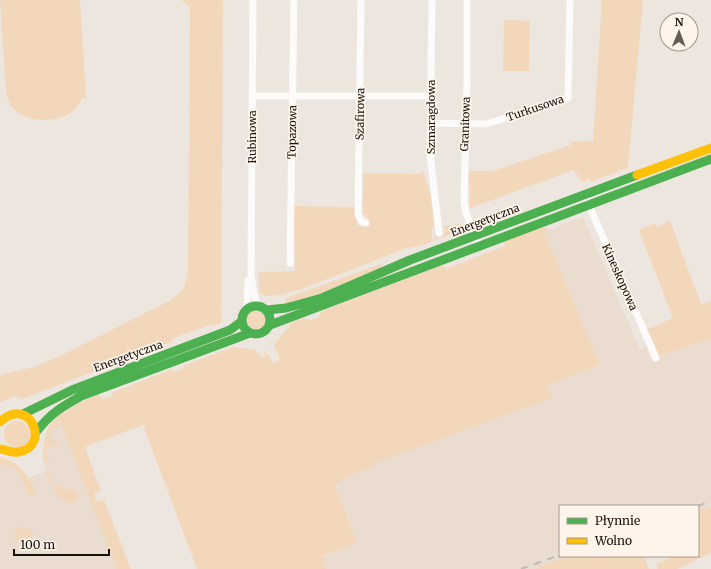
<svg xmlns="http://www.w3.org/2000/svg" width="711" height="569" viewBox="0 0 711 569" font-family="Merriweather,serif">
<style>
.built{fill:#eadcce}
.green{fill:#f2d7bb}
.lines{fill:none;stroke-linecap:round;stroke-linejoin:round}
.street{stroke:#fcfbfa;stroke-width:7}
.fast{stroke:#4caf50;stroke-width:9}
.slow{stroke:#ffc107;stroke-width:9}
.rail{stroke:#bdbcba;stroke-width:2;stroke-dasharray:7 7;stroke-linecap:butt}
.labels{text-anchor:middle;stroke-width:3.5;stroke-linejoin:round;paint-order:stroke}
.street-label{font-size:11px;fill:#17120e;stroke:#fff4e9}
</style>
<rect width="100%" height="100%" fill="#ede6df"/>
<path class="built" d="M 583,217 L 640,350 L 646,347 L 651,360 L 702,341 L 711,340 L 711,507 L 698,511 L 698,506 L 560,506 L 560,556 L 570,556 L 534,569 L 327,569 L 322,557 L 357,542 L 329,467 L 600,365 L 544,232 Z
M 60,416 L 77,450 L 123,569 L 0,569 L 0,457 L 20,467 L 28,478 L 47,471 L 43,460 L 44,448 L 48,431 Z"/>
<path class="green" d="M 0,0 L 80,0 L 86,98 L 82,98 C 80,102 78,106 75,109 C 61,123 28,124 14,109 C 9,105 8,99 6,92 Z
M 182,0 L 223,0 L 221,323 L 215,325 L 210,325 L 176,337 L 171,342 L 22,399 L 16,396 L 0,402 L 0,375 L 34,367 L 66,353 L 171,300 L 183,289 L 188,272 L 190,8 Z
M 602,0 L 643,0 L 628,168 L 590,182 L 590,179 L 582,182 L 574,170 L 470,208 L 469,171 L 493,171 L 571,145 L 571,142 L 593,141 Z
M 504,20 L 530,21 L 529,71 L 503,71 Z
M 423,171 L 431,197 L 434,225 L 431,230 L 433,241 L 421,246 L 407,248 L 304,288 L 281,295 L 265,296 L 259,292 L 259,272 L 295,271 L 294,206 L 355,207 L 357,225 L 368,225 L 368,217 L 363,214 L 363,173 L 420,174 Z
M 670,221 L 701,304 L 711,301 L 711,340 L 702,341 L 659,357 L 647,329 L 673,318 L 639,230 L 655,223 L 657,227 Z
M 462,222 L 462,227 L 460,231 L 435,240 L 434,234 L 438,238 L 444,235 L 445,230 L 443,226 L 460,224 Z
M 543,227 L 549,230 L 544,232 L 600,365 L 547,385 L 552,398 L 375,463 L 374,466 L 355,473 L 335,484 L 357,543 L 322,556 L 327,569 L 197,569 L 143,425 L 85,447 L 101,491 L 94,494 L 97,502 L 104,500 L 131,569 L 117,569 L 60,421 L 56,423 L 58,426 L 52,429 L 52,432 L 49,433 L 53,442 L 57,442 L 59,447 L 57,449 L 54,444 L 45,448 L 49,460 L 44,462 L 43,460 C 44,439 44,424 64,412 L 65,414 L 66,413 L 66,411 L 79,403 L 98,395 L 102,397 L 103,399 L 112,396 L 111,393 L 173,369 L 174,372 L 184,368 L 183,366 L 233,347 L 255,350 L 257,353 L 259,353 L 262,358 L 266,356 L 263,352 L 265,350 L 273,363 L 280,360 L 274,345 L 287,329 L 290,328 L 289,324 L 303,318 L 310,320 L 319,317 L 321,312 L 324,310 L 443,265 L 446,269 L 505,246 L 504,243 L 505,241 Z
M 381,264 L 381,268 L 352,283 L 285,306 L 286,298 Z
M247 320a9 9 0 1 1 18 0a9 9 0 1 1-18 0Z
M4 434a13 13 0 1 1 26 0a13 13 0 1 1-26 0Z
M 0,457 C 23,466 25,472 36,493 L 35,494 L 29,497 C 21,476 23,469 0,464 Z
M 45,471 L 47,471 L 54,486 L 58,485 L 64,489 L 75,490 L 78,495 L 77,501 L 70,503 C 56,498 51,484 45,471 Z
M 711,507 L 711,553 L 677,569 L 658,569 L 656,564 L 668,559 L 668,556 L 698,556 L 698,511 Z
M 17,527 L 30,529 L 34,536 L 14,543 L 18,535 L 15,533 L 14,531 Z
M 570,556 L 644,556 L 649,569 L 534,569 Z"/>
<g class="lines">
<path class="street" d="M 253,0 L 251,275 L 254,294 L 258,306
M 361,0 L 358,215 L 362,222 L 366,223
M 432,0 L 430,153 L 439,233
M 467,0 L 467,81 L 464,201 L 466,213 L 479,246
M 252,96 L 431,96
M 430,123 L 486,124 L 522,113 L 568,98 L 570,0
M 587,201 L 656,358
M 290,263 L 294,0
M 247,309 L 248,280"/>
<path class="fast" d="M242 320a14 14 0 1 1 28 0a14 14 0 1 1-28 0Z
M 267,310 L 286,308 L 322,298 L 410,260 L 637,175
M 270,325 L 711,159
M 23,414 L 72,390 L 230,330 L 242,321
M 36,432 C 51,413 60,408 81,396 L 250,333"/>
<path class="slow" d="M 637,175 L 711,148
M 0,422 C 30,394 52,447 18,452 C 12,453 6,450 0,449"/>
<path class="rail" d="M 698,506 L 711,501
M 521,569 L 560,555"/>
</g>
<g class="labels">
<g class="street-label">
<text transform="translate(535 108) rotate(-19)" y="4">Turkusowa</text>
<text transform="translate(360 114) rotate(-89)" y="4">Szafirowa</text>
<text transform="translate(431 117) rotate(-90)" y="4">Szmaragdowa</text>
<text transform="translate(465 124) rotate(-88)" y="4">Granitowa</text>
<text transform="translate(292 132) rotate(-89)" y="4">Topazowa</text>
<text transform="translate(252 137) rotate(-90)" y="4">Rubinowa</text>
<text transform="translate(485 220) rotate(-21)" y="4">Energetyczna</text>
<text transform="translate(620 277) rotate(66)" y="4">Kineskopowa</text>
<text transform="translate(128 356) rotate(-20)" y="4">Energetyczna</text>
</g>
</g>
<rect x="559" y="505" width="140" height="52" fill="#fff4e9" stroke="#a29a91"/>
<rect x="567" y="518" width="20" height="6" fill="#4caf50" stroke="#a29a91"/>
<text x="595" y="525" font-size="12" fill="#17120e">Płynnie</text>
<rect x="567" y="538" width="20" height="6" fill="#ffc107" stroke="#a29a91"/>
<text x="595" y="545" font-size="12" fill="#17120e">Wolno</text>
<g transform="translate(679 32) rotate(1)"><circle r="19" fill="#fff4e9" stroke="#a29a91"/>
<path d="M0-3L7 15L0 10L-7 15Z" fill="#625c57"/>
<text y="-6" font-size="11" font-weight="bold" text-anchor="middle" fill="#17120e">N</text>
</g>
<path d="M14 549v6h95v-6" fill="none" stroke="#17120e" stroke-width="2"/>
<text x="20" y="549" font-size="12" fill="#17120e" stroke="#fff4e9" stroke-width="3" paint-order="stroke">100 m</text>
</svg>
